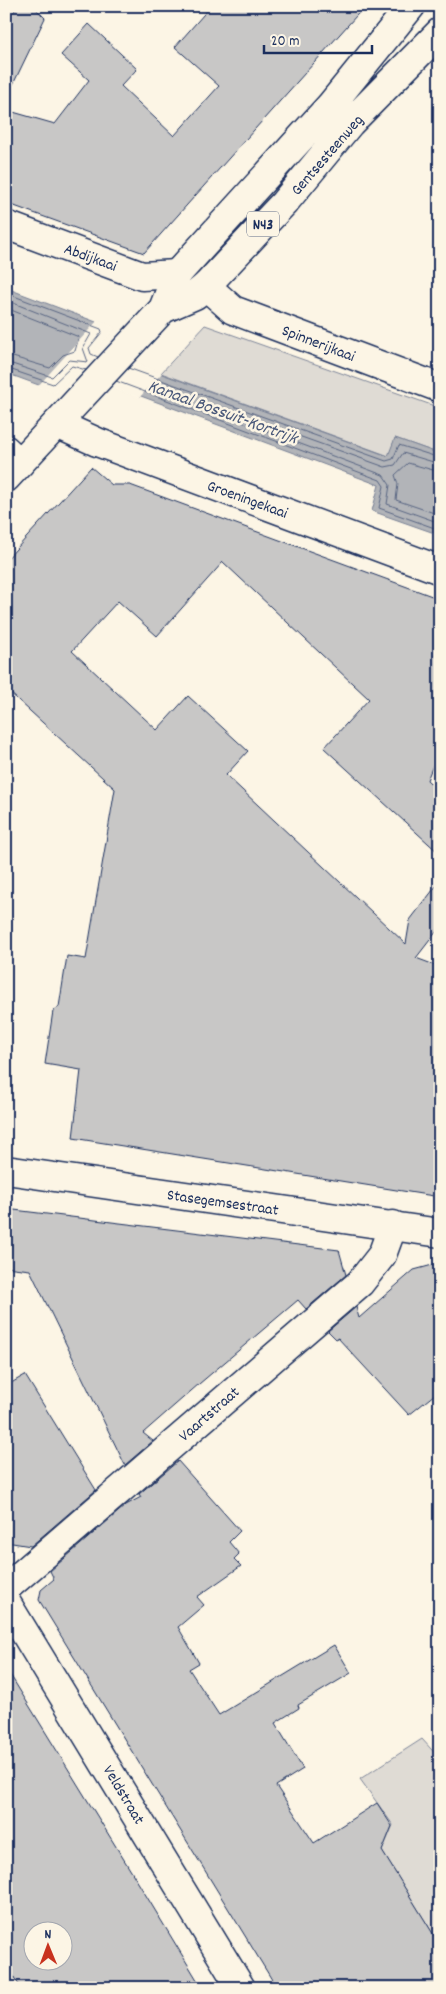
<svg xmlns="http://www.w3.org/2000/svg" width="446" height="1994" viewBox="0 0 446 1994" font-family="Dekko,sans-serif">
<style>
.green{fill:#dfdbd4;stroke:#7d8599}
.water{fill:#b2b4b8;stroke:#767f94}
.pier{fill:#fcf5e5}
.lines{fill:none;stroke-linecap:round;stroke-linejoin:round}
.shore{stroke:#576482;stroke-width:1}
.building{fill:#c8c7c6;stroke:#1b2f5e;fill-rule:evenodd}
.minor-casing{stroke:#1b2f5e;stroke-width:31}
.tertiary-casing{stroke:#1b2f5e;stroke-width:31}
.primary-casing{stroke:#1b2f5e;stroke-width:31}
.minor{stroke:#fcf5e5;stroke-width:28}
.tertiary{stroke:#fcf5e5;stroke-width:28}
.primary{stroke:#fcf5e5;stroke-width:28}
.labels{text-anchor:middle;stroke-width:5;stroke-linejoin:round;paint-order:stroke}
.shield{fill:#fcf5e5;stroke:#5e6a86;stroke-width:1}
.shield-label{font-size:15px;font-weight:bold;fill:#1b2f5e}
.street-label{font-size:16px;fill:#1b2f5e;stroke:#fcf5e5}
.water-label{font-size:18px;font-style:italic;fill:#485779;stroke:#fcf5e5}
</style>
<rect width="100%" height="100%" fill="#fcf5e5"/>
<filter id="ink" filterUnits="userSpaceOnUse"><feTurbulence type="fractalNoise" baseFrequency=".02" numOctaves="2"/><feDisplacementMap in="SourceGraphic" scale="10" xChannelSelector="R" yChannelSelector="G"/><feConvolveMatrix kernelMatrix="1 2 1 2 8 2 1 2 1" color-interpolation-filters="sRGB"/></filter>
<g filter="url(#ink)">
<path class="green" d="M 205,325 L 440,408 L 440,454 L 395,438 L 389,456 L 161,373 Z
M 422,1739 L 440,1759 L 440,1945 L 382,1851 L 393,1825 L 360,1779 Z"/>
<path class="water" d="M 6,288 L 112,328 L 93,349 L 388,456 L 395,438 L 440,454 L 440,535 L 372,511 L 379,485 L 74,371 L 55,391 L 6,373 Z"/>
<path class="pier" d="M 98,320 L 115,328 L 97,348 L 162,373 L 139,398 L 74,374 L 56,393 L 37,387 Z"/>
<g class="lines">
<path class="shore" d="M 6,293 L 101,329 L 102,332 L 89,348 L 91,354 L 98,357
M 6,300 L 91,334 L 83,348 L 88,362 L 69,360 L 52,377 L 6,362
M 6,308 L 79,337 L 75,351 L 63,355 L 50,368 L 6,355
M 6,368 L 53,384 L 72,366 L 86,370
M 128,368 L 386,461 L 393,459 L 399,445 L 440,458
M 116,381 L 380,480 L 384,486 L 379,508 L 440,530
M 440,464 L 403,453 L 395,465 L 385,467 L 215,406 L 212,408 L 213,411 L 383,475 L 390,485 L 387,504 L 440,523
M 440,472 L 408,463 L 395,475 L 398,484 L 396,500 L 440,515"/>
</g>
<path class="building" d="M 19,6 L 33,6 L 45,18 L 6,99 L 6,19 Z
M 211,6 L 365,6 L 144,253 L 6,203 L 6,110 L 55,124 L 89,80 L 61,55 L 89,24 L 137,69 L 121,86 L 174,136 L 219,86 L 175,47 Z
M 91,467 L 112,485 L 130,485 L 440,599 L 440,748 L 427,780 L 440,792 L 440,854 L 324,748 L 369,699 L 223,562 L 157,636 L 118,601 L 72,651 L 157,730 L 188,696 L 248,751 L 226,775 L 406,944 L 410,920 L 440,881 L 440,927 L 416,958 L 440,967 L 440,1197 L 73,1138 L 81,1070 L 45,1064 L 53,1011 L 59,1007 L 67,956 L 86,959 L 115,789 L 6,689 L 6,560 Z
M 6,1209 L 339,1250 L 346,1275 L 306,1309 L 298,1300 L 199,1384 L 143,1433 L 153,1441 L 125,1465 L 30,1270 L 6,1267 Z
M 440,1263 L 440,1390 L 409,1415 L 338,1338 L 336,1339 L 328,1331 L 356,1307 L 359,1318 L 414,1270 Z
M 25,1375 L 96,1490 L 31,1546 L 6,1542 L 6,1386 Z
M 178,1461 L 240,1531 L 229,1542 L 239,1554 L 234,1559 L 241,1566 L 197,1597 L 204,1605 L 178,1627 L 199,1663 L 189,1669 L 219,1715 L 334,1645 L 351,1673 L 298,1705 L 299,1708 L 275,1723 L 303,1769 L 276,1786 L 314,1843 L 377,1803 L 392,1826 L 382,1851 L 440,1945 L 440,1988 L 277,1988 L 39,1600 L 41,1590 L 54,1579 L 50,1571 L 126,1505 L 141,1497 L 139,1494 Z
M 6,1668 L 147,1897 L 202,1988 L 21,1988 L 6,1965 ZM 32,1932 L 62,1932 L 62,1962 L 32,1962 Z"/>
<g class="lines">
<defs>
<path id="minor" d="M 6,225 L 142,276 L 177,274
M 57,424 L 97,442 L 440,570
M 6,450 L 20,463
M 6,1588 L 360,1283 L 382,1255 L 393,1225
M 6,1602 L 241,1988"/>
<path id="tertiary" d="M 206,286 L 233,310 L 440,388
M 6,1170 L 440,1233"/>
<path id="primary" d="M 163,309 L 195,295 L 206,286 L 284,203 L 350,123 L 440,32
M 6,478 L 163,309 L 177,274 L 330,106 L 411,6"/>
</defs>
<use href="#minor" class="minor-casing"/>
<use href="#tertiary" class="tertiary-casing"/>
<use href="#primary" class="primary-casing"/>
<use href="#minor" class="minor"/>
<use href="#tertiary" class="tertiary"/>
<use href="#primary" class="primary"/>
</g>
</g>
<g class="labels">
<rect class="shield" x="247" y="211.5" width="32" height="25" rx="4"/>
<g class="shield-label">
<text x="263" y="229">N43</text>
</g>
<g class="street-label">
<text transform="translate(326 154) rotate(-49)" y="6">Gentsesteenweg</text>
<text transform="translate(91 256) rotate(20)" y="6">Abdijkaai</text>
<text transform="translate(319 342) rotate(21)" y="6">Spinnerijkaai</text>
<text transform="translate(248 498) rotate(20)" y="6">Groeningekaai</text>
<text transform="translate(223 1201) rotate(8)" y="6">Stasegemsestraat</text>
<text transform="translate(208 1413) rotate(-41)" y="6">Vaartstraat</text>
<text transform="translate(125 1794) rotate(59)" y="6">Veldstraat</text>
</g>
<g class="water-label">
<text transform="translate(223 411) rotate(20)" y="6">Kanaal Bossuit-Kortrijk</text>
</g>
</g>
<rect width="446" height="1994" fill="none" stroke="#fcf5e5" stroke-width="25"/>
<rect x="12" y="12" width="421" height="1969" fill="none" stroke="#1b2f5e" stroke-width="2" filter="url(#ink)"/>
<g transform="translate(48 1946) rotate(359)"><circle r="24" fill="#fcf5e5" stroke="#a2a6af"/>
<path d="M0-4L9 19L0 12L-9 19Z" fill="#c8321e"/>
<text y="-8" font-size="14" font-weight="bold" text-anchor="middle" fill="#1b2f5e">N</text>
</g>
<path d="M264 45v8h108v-8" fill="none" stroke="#1b2f5e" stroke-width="2.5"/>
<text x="271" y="45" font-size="15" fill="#1b2f5e" stroke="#fcf5e5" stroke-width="4" paint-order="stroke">20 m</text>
</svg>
